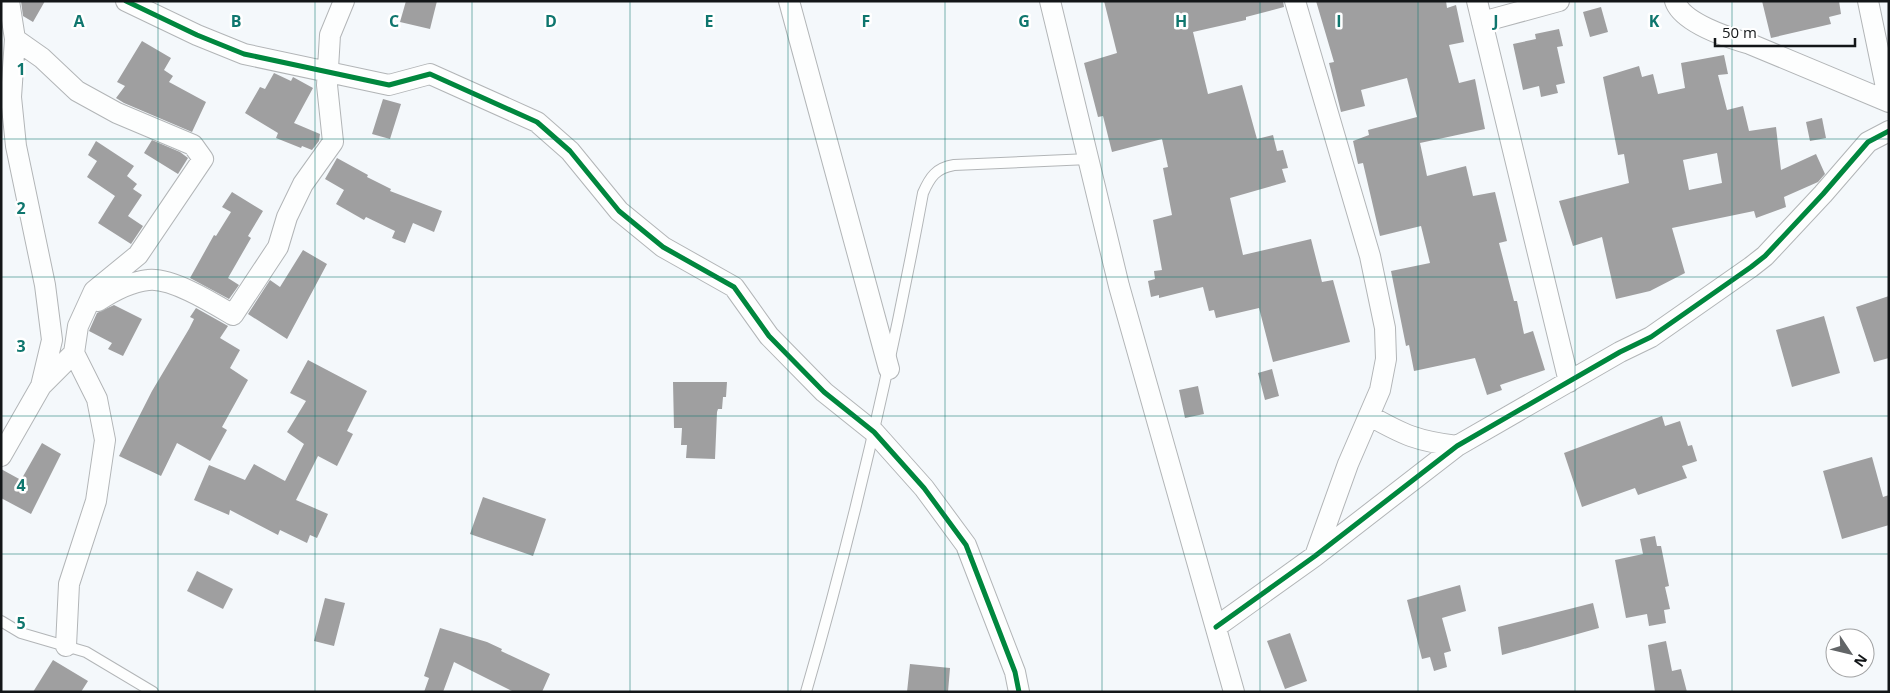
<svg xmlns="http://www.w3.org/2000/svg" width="1890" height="693" viewBox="0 0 1890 693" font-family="'Open Sans',sans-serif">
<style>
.building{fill:#9f9fa0;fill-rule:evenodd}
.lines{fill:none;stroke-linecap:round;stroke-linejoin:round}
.service-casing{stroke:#b2b5b7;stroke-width:12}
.minor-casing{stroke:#b2b5b7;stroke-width:22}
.service{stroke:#fdfefe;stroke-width:10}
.minor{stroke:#fdfefe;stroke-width:20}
.cycleway-casing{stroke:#fff;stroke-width:8}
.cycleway{stroke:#00873e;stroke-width:5}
.grid{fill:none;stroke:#0f766e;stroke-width:1;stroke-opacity:0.55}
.grid-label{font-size:16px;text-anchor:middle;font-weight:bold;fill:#0f766e;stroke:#fff;stroke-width:5;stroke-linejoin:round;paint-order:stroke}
</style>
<rect width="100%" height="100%" fill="#f4f8fb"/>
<path class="building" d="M 21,1 L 45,1 L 33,22 L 23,16 Z
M 406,1 L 437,1 L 430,29 L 400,22 Z
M 1104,1 L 1283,1 L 1284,7 L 1246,17 L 1246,20 L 1193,32 L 1208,94 L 1242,85 L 1257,139 L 1273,135 L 1277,151 L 1283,150 L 1288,168 L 1282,169 L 1286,182 L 1230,198 L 1243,255 L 1311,239 L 1322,282 L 1333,280 L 1350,342 L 1273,362 L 1259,308 L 1216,318 L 1214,310 L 1209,311 L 1203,287 L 1159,298 L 1159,295 L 1151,297 L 1148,281 L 1155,279 L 1154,271 L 1162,270 L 1153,220 L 1172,215 L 1163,168 L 1168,167 L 1162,139 L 1112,152 L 1103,116 L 1098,117 L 1084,63 L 1117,53 Z
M 1316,1 L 1446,1 L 1447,8 L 1456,5 L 1464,42 L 1449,45 L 1459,83 L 1475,79 L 1485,129 L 1420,143 L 1427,176 L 1466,166 L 1473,196 L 1495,192 L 1507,241 L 1499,243 L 1514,301 L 1517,301 L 1524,334 L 1533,331 L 1545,370 L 1500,385 L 1502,390 L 1487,395 L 1475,358 L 1414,371 L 1409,345 L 1406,346 L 1391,271 L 1430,263 L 1421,226 L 1380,236 L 1363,163 L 1358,164 L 1353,141 L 1369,135 L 1368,130 L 1417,117 L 1407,78 L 1361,90 L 1365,106 L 1341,112 L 1329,63 L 1334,62 Z
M 1762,1 L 1839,1 L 1841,14 L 1829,17 L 1831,24 L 1771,38 Z
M 1601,7 L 1608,32 L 1590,37 L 1583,12 Z
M 1559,29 L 1563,46 L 1557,47 L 1565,83 L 1556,85 L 1558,93 L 1541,97 L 1539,86 L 1523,90 L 1513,44 L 1536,39 L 1535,34 Z
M 142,41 L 171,58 L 164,70 L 173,76 L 169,82 L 206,102 L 192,132 L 124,103 L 116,98 L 125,86 L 117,82 Z
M 1724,55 L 1728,74 L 1718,75 L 1727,110 L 1743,106 L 1749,131 L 1776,127 L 1781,170 L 1816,154 L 1825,174 L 1818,182 L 1784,197 L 1786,207 L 1756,218 L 1754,211 L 1672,228 L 1685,273 L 1650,291 L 1616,299 L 1602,237 L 1573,246 L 1559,201 L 1629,183 L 1624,154 L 1618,155 L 1603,77 L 1639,66 L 1642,77 L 1653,74 L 1658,94 L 1685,88 L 1681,63 ZM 1717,153 L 1722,183 L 1689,190 L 1683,160 Z
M 274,73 L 291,81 L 293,77 L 313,88 L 294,123 L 320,134 L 319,141 L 312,150 L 302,146 L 301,148 L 276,138 L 278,133 L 245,113 L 260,87 L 265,89 Z
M 383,99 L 401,104 L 390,139 L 372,134 Z
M 1822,118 L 1826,138 L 1810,141 L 1806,122 Z
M 152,140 L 180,152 L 188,158 L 178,174 L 144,153 Z
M 96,141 L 134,166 L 127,176 L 137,184 L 133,189 L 142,195 L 128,216 L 143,226 L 131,244 L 98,223 L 115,196 L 87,177 L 97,161 L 88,155 Z
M 337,158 L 368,175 L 367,177 L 391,189 L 390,191 L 442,211 L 434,232 L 413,223 L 405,243 L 392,238 L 395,231 L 366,217 L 364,220 L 336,204 L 344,190 L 325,179 Z
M 232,192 L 263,211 L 248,236 L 251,238 L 228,278 L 239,285 L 229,299 L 190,278 L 214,235 L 216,236 L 231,212 L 222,207 Z
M 303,250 L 327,264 L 287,339 L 248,314 L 270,280 L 280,287 Z
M 1889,296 L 1889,358 L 1874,362 L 1856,307 Z
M 114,305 L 142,319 L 123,356 L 108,349 L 112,343 L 89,331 L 97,313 Z
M 196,308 L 228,326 L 220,338 L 240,350 L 230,368 L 248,380 L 222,427 L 227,430 L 210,461 L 177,443 L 161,476 L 119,456 L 152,391 L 189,329 L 194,319 L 190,317 Z
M 1824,316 L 1840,373 L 1792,387 L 1776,330 Z
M 308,360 L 367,391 L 347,431 L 353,434 L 337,466 L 318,456 L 296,500 L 328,514 L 317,538 L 310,535 L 307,543 L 280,530 L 278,535 L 230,510 L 229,515 L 194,500 L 209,465 L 245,480 L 254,464 L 285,481 L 304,444 L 287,432 L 306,401 L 290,393 Z
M 1272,369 L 1279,396 L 1265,400 L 1258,373 Z
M 673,382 L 727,382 L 726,397 L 723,397 L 722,409 L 718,409 L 717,412 L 715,459 L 686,458 L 687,445 L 681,445 L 682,428 L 674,428 Z
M 1198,386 L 1204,414 L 1185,418 L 1179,390 Z
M 1662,416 L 1665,426 L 1680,421 L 1688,446 L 1692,445 L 1697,461 L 1682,466 L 1687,478 L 1638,495 L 1635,488 L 1582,507 L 1564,453 Z
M 42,443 L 61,454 L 31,514 L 1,498 L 1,469 L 21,480 Z
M 1872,457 L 1883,497 L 1889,495 L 1889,525 L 1842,539 L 1823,471 Z
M 483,497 L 546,519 L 533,556 L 470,534 Z
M 1655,536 L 1657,546 L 1661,546 L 1669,586 L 1665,587 L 1670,609 L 1664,610 L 1666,623 L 1649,626 L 1647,614 L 1626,618 L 1615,560 L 1643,554 L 1640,539 Z
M 197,571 L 233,589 L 223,609 L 187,591 Z
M 1460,585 L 1466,611 L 1442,618 L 1451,651 L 1444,653 L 1447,667 L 1434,671 L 1430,657 L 1422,659 L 1407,600 Z
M 325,598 L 345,603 L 334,646 L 314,641 Z
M 1593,603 L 1599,628 L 1502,655 L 1498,627 Z
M 440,628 L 487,642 L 502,649 L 501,651 L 550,674 L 542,692 L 514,692 L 454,662 L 443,692 L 424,692 L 429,678 L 424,676 Z
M 1290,633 L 1307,681 L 1285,689 L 1267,641 Z
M 1666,641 L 1672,671 L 1681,669 L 1687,692 L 1655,692 L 1648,645 Z
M 53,660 L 88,681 L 81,692 L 33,692 Z
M 910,664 L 950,668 L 948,692 L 907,692 Z"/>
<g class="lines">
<defs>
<path id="service" d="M 1,621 L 21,633 L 86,652 L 153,692
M 806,692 C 854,527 892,361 923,193 C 930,177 936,168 954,165 L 1089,159"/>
<path id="minor" d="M 9,1 L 15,39 L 11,97 L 16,146 L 45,285 L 52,340 L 41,386
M 126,1 L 197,35 L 244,54 L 389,85 L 430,74 L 537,122 L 570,151 L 619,211 L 663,247 L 734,287 L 769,336 L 824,392 L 874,432 L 924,488 L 966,545 L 1015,672 L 1019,692
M 789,1 L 889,369
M 1050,1 L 1119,286 L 1234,692
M 1295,1 L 1370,256 L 1385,328 L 1386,359 L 1380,390 L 1348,464 L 1315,556
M 1477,1 L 1569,382
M 1675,1 C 1682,23 1729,38 1750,44 L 1889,102
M 1868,1 L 1889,102
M 1482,22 L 1559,1
M 15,39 L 42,58 L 77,91 L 117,113 L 193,145 L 203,159 L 138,255 L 94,291 L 78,326 L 74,353 L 97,399 L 105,440 L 96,501 L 69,584 L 66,646
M 98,301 C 113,291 129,282 148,280 C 171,277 213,303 233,315 L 278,247 L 287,217 L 303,184 L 333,142 L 327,85 L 330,35 L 344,1
M 1370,416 C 1404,435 1417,441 1457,446
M 1,456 L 41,386 L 74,353
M 1216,627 L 1315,556 L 1457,446 L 1620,352 L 1651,337 L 1751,267 L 1765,256 L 1823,194 L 1868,142 L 1889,131"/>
</defs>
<use href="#service" class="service-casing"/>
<use href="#minor" class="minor-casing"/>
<use href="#service" class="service"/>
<use href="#minor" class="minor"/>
<defs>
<path id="cycleway" d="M 126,1 L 197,35 L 244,54 L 389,85 L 430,74 L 537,122 L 570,151 L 619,211 L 663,247 L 734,287 L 769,336 L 824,392 L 874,432 L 924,488 L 966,545 L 1015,672 L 1019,692
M 1216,627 L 1315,556 L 1457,446 L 1620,352 L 1651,337 L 1751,267 L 1765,256 L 1823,194 L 1868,142 L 1889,131"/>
</defs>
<use href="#cycleway" class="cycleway-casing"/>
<use href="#cycleway" class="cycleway"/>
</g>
<path class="grid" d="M 158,1 L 158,692M 315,1 L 315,692M 472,1 L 472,692M 630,1 L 630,692M 788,1 L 788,692M 945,1 L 945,692M 1102,1 L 1102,692M 1260,1 L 1260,692M 1418,1 L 1418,692M 1575,1 L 1575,692M 1732,1 L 1732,692M 1,139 L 1889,139M 1,277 L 1889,277M 1,416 L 1889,416M 1,554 L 1889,554"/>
<g class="grid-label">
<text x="79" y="27">A</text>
<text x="236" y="27">B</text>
<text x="394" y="27">C</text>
<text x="551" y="27">D</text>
<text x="709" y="27">E</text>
<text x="866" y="27">F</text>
<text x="1024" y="27">G</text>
<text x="1181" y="27">H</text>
<text x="1339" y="27">I</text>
<text x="1496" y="27">J</text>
<text x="1654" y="27">K</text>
<text x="21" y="75">1</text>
<text x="21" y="214">2</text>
<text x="21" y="352">3</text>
<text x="21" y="491">4</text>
<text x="21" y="629">5</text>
</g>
<rect width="1890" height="693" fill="none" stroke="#131618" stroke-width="5"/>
<g transform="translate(1850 653) rotate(125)"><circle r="24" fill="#ffffff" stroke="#a1a2a3"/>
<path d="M0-4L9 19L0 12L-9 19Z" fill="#626567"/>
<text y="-8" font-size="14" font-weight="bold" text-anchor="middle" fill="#131618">N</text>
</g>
<path d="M1715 38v8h140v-8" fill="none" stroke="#131618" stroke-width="2.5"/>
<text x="1722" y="38" font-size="15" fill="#131618" stroke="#ffffff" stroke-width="4" paint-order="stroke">50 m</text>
</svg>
